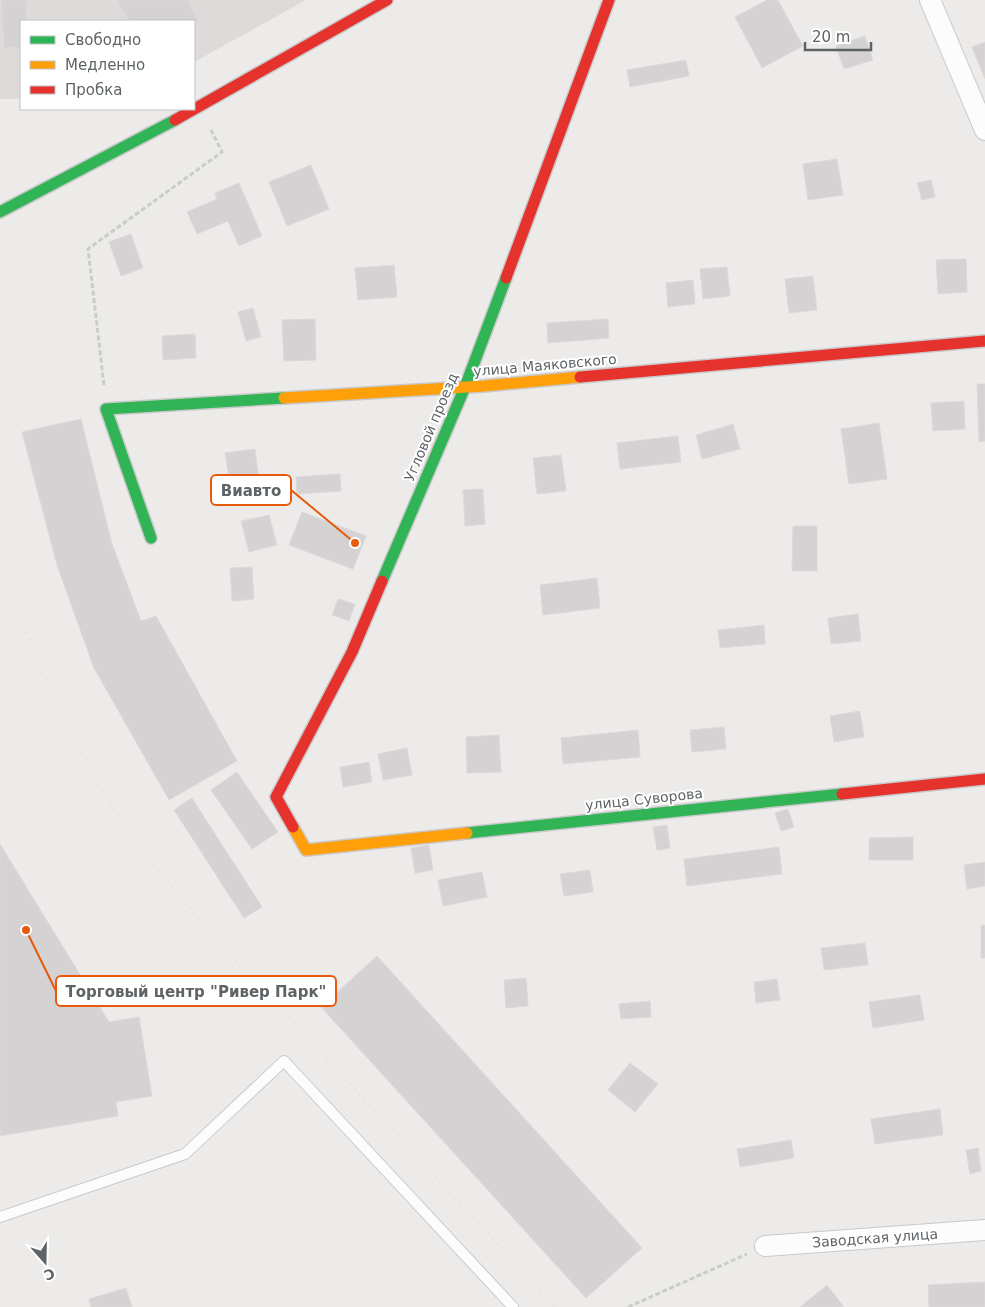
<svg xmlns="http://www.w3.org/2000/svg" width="985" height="1307" viewBox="0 0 985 1307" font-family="'DejaVu Sans',sans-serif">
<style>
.industrial{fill:#dddad9}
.building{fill:#d4d2d2;stroke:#dcdad8}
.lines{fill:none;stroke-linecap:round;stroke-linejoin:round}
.lane-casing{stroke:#cac9c9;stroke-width:12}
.street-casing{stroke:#cac9c9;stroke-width:22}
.fast-casing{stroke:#c9c9c9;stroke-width:14}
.slow-casing{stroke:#c9c9c9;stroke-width:14}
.jam-casing{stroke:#c9c9c9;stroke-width:14}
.path{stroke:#c9cdca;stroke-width:3;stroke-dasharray:5 2.5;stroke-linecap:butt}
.lane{stroke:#fcfcfc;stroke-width:10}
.street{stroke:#fcfcfc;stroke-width:20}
.fast{stroke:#30b455;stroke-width:11}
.slow{stroke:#ff9f0a;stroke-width:11}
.jam{stroke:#e5322d;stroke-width:11}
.rail{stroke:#e3e2e2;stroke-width:4;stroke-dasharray:1 6;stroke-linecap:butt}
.labels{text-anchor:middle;stroke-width:4;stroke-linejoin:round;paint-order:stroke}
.street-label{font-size:14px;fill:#5e6366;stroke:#fff}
.leader{fill:none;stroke:#e8590c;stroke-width:2}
.callout-dot{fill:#e8590c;stroke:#fff;stroke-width:2}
.callout{fill:#fff;stroke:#e8590c;stroke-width:2}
.callout-label{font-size:15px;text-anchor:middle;font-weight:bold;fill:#5e6366}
</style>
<rect width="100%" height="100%" fill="#edebe9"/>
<path class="industrial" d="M 0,0 L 306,0 L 194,62 L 194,21 L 21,21 L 21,99 L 0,99 Z"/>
<path class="building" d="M 1,0 L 26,0 L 27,21 L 21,21 L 21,47 L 4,48 Z
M 117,0 L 192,0 L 188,2 L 198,20 L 194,23 L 194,21 L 129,21 Z
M 767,0 L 778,0 L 803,46 L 762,68 L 735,17 Z
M 865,36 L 873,60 L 844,69 L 836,46 Z
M 985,42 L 985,79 L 972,47 Z
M 686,60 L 689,76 L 630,87 L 627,70 Z
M 837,159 L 843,195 L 808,200 L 803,164 Z
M 311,165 L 329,209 L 287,226 L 269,182 Z
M 931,180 L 935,197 L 922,200 L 917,183 Z
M 239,183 L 262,236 L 239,246 L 228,221 L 197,234 L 187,212 L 217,199 L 215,193 Z
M 131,234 L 143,268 L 121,276 L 109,242 Z
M 966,259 L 967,292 L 938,294 L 936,260 Z
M 394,265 L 397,297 L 358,300 L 355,268 Z
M 727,267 L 730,296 L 703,299 L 700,269 Z
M 813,276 L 817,310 L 789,313 L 785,279 Z
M 693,280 L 695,304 L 668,307 L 666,283 Z
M 253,308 L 261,337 L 246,341 L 238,312 Z
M 315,319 L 316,360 L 284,361 L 282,320 Z
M 608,319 L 609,338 L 548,343 L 547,323 Z
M 195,334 L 196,358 L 163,360 L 162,336 Z
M 977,384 L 985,384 L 985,441 L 979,442 Z
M 964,401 L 965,429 L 933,431 L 931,403 Z
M 81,419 L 112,544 L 141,621 L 156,616 L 237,761 L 169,800 L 94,668 L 57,565 L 22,432 Z
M 879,423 L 887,479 L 849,484 L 841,429 Z
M 733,424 L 740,449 L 702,459 L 696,435 Z
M 678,436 L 681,462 L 620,469 L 617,443 Z
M 255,449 L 259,481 L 230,485 L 225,453 Z
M 561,455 L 566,491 L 537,494 L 533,458 Z
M 340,474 L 341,491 L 297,494 L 296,477 Z
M 483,489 L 485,524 L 465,526 L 463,490 Z
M 302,512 L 366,536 L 353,569 L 289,545 Z
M 269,515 L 277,545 L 249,552 L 241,521 Z
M 793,526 L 817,526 L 817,571 L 792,571 Z
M 252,567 L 254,599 L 232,601 L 230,568 Z
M 597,578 L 600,608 L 543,615 L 540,585 Z
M 338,599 L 355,604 L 349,621 L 332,615 Z
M 858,614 L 861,641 L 831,644 L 828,618 Z
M 764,625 L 765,644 L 720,648 L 718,630 Z
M 860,711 L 864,737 L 834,742 L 830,716 Z
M 724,727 L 726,749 L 692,752 L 690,730 Z
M 638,730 L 640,757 L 563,764 L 561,738 Z
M 499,735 L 501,772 L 467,773 L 466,737 Z
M 407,748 L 412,775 L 383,780 L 378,754 Z
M 369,762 L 372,782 L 343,787 L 340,767 Z
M 237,772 L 278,832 L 252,849 L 211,790 Z
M 192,798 L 262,907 L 244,918 L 174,810 Z
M 788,809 L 794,827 L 781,831 L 775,813 Z
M 667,825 L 670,848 L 657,850 L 653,827 Z
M 913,837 L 913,860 L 869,860 L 869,838 Z
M 0,844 L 109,1022 L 139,1017 L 152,1096 L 116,1102 L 118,1116 L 0,1136 Z
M 429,845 L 433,870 L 415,873 L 411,848 Z
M 779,847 L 782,874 L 687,886 L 684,859 Z
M 985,862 L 985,886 L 967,889 L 964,865 Z
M 590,870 L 593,892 L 564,896 L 560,874 Z
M 482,872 L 487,897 L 443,906 L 438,880 Z
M 985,925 L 985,958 L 981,958 L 981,926 Z
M 865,943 L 868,965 L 824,970 L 821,948 Z
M 377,956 L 642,1248 L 586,1298 L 321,1007 Z
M 526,978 L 528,1006 L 506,1008 L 504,980 Z
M 777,979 L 780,1000 L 756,1003 L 754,982 Z
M 920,995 L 924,1020 L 873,1028 L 869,1002 Z
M 650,1001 L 651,1017 L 621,1019 L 619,1004 Z
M 630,1063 L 658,1084 L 635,1112 L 608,1090 Z
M 940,1109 L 943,1135 L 875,1144 L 871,1119 Z
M 791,1140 L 794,1158 L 740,1167 L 737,1149 Z
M 978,1148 L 981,1171 L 970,1174 L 966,1150 Z
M 985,1282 L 985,1307 L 929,1307 L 928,1285 Z
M 827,1285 L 844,1307 L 800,1307 Z
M 126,1288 L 132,1307 L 91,1307 L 89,1299 Z"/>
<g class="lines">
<defs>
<path id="lane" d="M 0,1217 L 185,1154 L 284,1061 L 513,1307"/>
<path id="street" d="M 930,0 L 985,130
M 765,1246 L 985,1230"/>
<path id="fast" d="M 0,212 L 175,120
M 151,538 L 106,409 L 284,398
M 382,581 L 465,387 L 506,278
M 467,833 L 842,794"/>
<path id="slow" d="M 284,398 L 484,386 L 580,377
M 293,827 L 306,850 L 467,833"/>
<path id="jam" d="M 175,120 L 387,0
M 506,278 L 609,0
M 580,377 L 985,341
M 842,794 L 985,779
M 293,827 L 276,797 L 352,652 L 382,581"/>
</defs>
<use href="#lane" class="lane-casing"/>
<use href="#street" class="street-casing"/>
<use href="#fast" class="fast-casing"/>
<use href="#slow" class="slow-casing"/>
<use href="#jam" class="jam-casing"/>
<path class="path" d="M 104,385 L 88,249 L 222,152 L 211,130
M 628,1307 L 747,1254"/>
<use href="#lane" class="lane"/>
<use href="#street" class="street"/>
<use href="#fast" class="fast"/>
<use href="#slow" class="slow"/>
<use href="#jam" class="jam"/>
<path class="rail" d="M 0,553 L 28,636 L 65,724 L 109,800 L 151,861 L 208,931 L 556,1307"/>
</g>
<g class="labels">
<g class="street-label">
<text transform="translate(545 365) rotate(-5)" y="5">улица Маяковского</text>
<text transform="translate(431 427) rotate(-67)" y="5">Угловой проезд</text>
<text transform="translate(644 799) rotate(-6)" y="5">улица Суворова</text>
<text transform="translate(875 1238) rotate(-4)" y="5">Заводская улица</text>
</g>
</g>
<path class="leader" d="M355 543L291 490M26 930L56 991"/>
<g class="callout-dot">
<circle cx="355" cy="543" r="5"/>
<circle cx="26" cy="930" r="5"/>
</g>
<g class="callout">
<rect x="211" y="475" width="80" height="30" rx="5"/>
<rect x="56" y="976" width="280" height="30" rx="5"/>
</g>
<g class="callout-label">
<text x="251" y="496">Виавто</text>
<text x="196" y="997">Торговый центр "Ривер Парк"</text>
</g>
<rect x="20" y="20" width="175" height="90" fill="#ffffff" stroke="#bfc1c2"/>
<rect x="30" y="36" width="25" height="8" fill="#30b455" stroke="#bfc1c2"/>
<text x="65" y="45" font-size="15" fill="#5e6366">Свободно</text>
<rect x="30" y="61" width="25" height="8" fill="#ff9f0a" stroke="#bfc1c2"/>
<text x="65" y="70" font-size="15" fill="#5e6366">Медленно</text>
<rect x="30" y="86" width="25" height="8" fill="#e5322d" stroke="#bfc1c2"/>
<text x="65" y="95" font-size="15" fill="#5e6366">Пробка</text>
<g transform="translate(45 1262) rotate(160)" stroke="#ffffff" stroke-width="4" paint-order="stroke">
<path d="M0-4L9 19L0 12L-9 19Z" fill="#5e6366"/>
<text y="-8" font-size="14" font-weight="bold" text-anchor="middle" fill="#5e6366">С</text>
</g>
<path d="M805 42v8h66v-8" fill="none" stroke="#5e6366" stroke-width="2.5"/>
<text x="812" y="42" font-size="15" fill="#5e6366" stroke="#ffffff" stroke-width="4" paint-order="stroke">20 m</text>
</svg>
